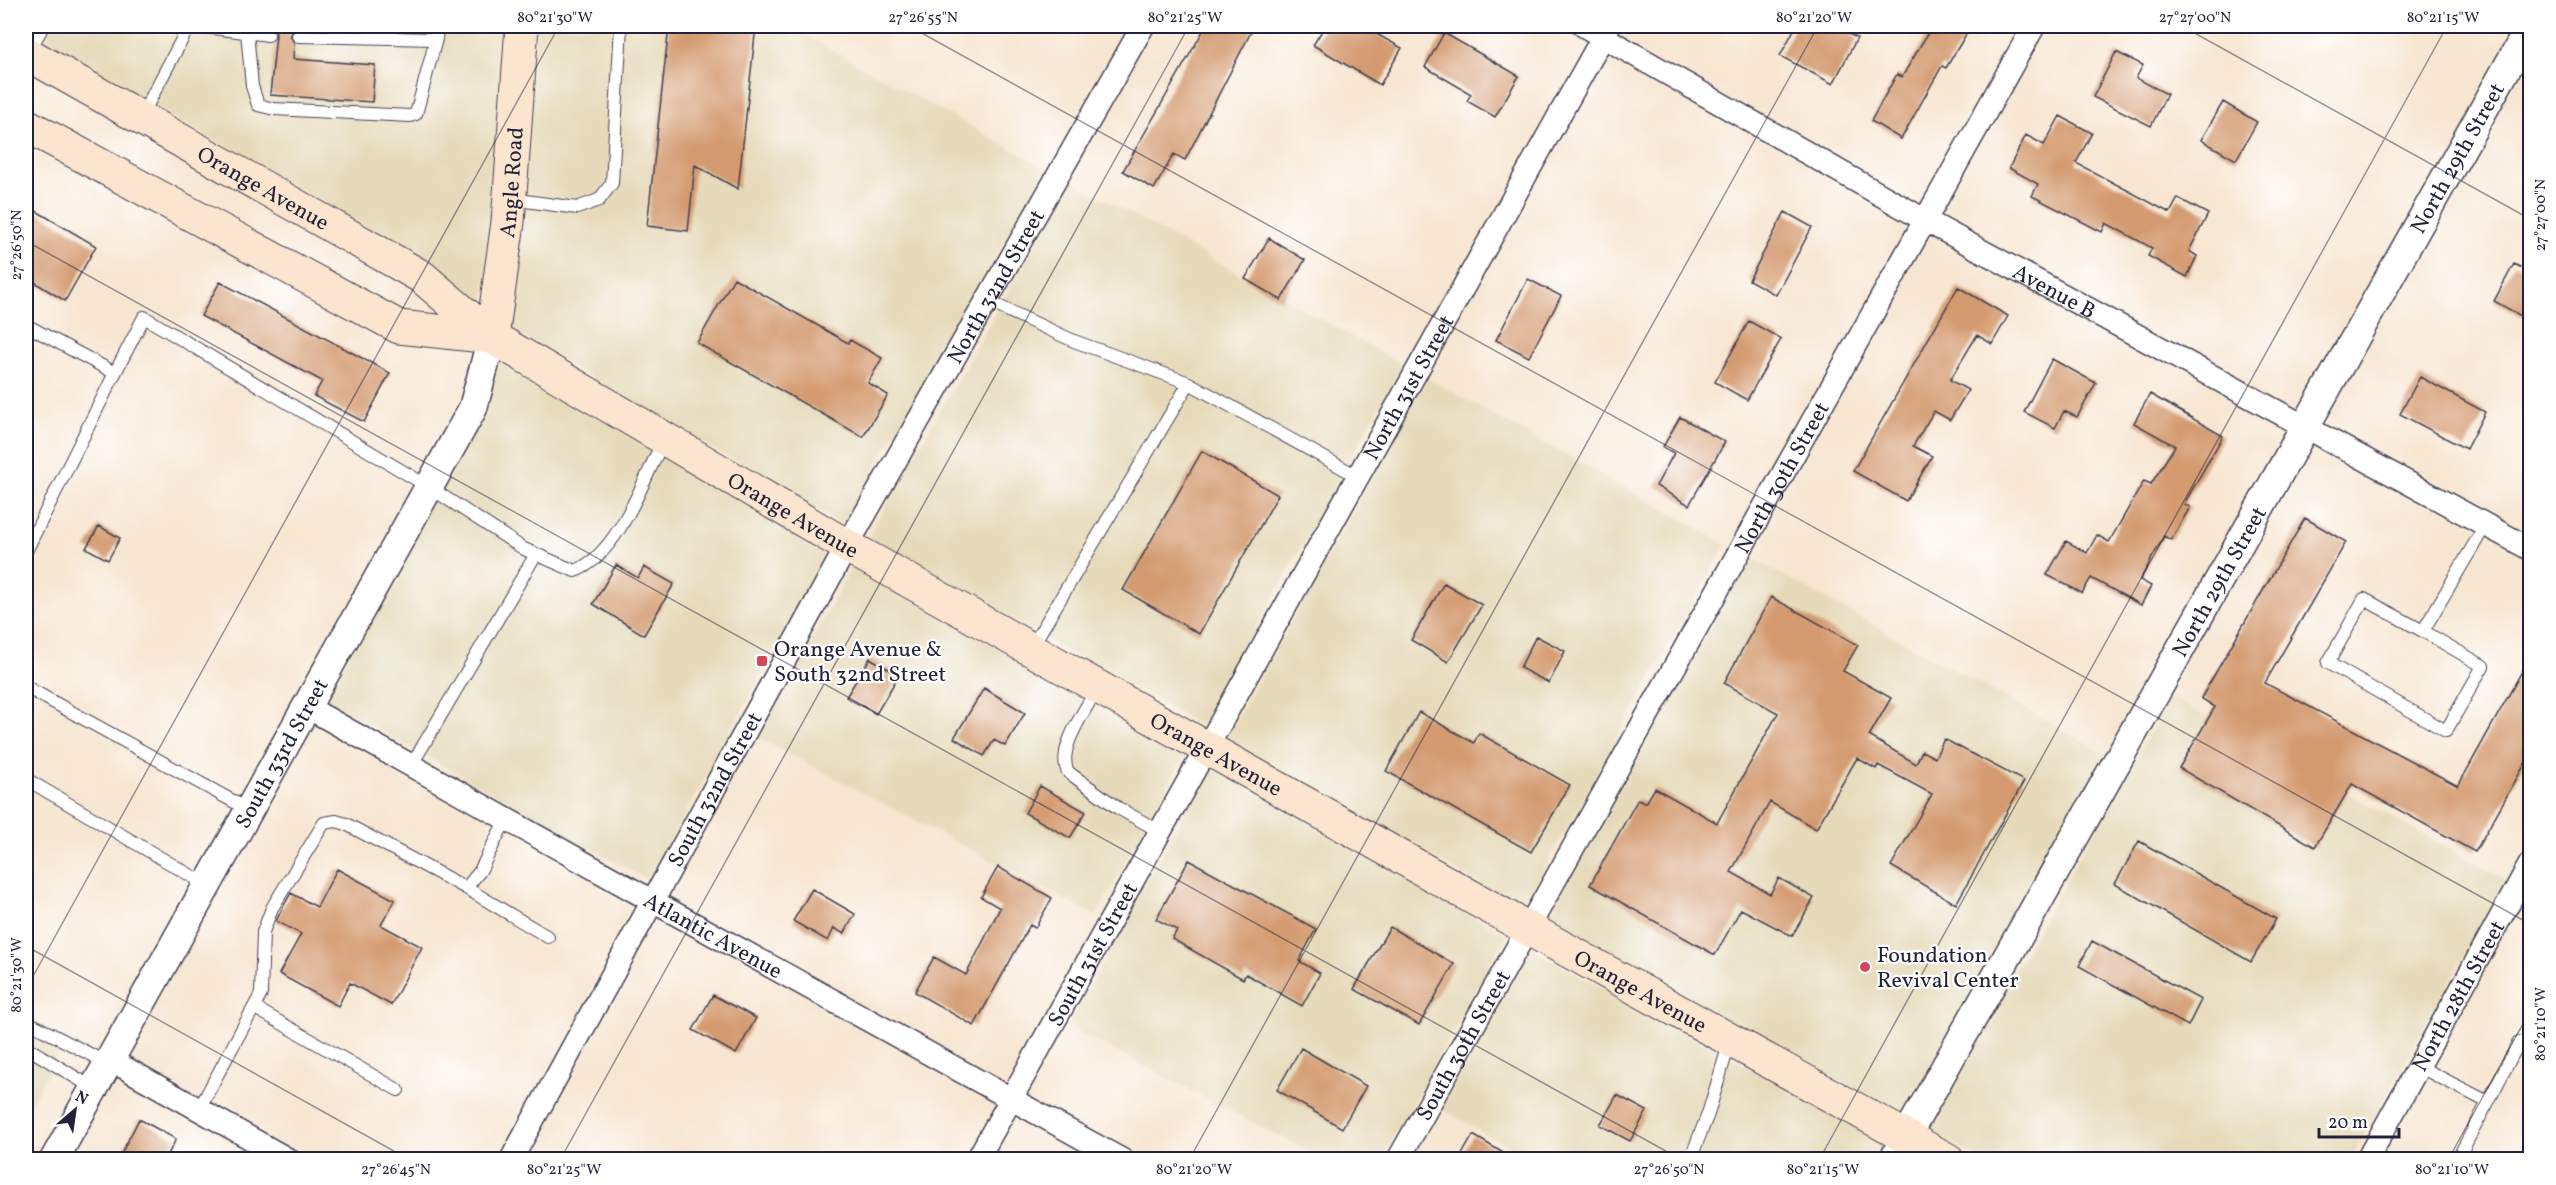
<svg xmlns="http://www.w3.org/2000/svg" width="2556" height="1185" viewBox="0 0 2556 1185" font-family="Vollkorn,serif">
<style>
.built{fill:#e6daba}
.building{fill:#d49b71}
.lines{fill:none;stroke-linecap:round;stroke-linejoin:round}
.service-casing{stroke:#423f52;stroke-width:14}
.minor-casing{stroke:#423f52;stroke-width:25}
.tertiary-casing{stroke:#423f52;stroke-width:31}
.secondary-casing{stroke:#423f52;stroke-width:35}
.service{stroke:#fff;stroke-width:12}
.minor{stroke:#fff;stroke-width:22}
.tertiary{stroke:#fff;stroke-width:28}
.secondary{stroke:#fbe5cf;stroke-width:33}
.ticks{fill:none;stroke:#22223b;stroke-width:1.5;stroke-opacity:0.45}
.poi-dot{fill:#d1495b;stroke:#fff;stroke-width:2}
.labels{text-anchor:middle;stroke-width:4.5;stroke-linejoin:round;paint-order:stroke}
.street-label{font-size:22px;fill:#22223b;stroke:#fff}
.poi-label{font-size:22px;fill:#22223b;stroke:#fff;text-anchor:start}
.neatline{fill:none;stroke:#22223b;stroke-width:2}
.ticks-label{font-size:15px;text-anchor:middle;fill:#22223b}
</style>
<rect width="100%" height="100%" fill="#fff"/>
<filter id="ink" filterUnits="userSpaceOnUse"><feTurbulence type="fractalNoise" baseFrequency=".0167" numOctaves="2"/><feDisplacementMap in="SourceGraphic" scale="12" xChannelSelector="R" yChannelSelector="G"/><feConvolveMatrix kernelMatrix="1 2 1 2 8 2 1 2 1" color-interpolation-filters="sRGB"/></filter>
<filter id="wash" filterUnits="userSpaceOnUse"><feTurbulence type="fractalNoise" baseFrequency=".008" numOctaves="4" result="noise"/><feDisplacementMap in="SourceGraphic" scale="24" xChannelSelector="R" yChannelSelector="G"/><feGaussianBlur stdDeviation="1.35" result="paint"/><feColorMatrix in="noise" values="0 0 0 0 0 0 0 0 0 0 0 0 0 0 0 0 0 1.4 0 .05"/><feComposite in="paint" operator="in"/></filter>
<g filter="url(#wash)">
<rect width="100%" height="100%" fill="#f7e6d2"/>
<path class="built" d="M 26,26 L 508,26 L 494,222 L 482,308 L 430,263 L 26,35 Z
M 536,26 L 788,26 L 1046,168 L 843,525 L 509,329 Z
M 1071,181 L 1403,365 L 1201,726 L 867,539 Z
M 500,360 L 828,552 L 649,881 L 326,700 Z
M 1427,378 L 1726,544 L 1522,908 L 1225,740 Z
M 1750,557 L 2106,754 L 1901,1115 L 1546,922 Z
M 852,566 L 1186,753 L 1096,916 L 759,738 Z
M 2170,697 L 2506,880 L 2351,1159 L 1979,1159 L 1925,1129 Z
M 1210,767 L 1507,935 L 1382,1159 L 1323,1159 L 1068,1026 L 1107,955 L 1124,932 L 1121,929 Z
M 1531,949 L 1886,1143 L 1877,1160 L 1531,1159 L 1441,1109 Z
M 26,1017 L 66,1040 L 26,1112 Z"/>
<g id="blocks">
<path class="building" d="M 275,26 L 295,26 L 290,35 L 294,43 L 293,59 L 375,65 L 372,102 L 270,95 L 276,35 Z
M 669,26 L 756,26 L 738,189 L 695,165 L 688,231 L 647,226 Z
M 1206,26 L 1254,26 L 1185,160 L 1174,154 L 1154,189 L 1123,171 Z
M 1325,26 L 1362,26 L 1402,48 L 1380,85 L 1313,45 Z
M 1796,26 L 1833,26 L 1857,38 L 1833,84 L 1780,56 Z
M 1932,26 L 1971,26 L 1946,68 L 1942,66 L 1901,139 L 1871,121 L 1897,74 L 1902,77 Z
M 1444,33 L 1519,76 L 1495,117 L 1467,101 L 1471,94 L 1425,67 Z
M 2116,52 L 2143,65 L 2136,78 L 2167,94 L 2151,126 L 2093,97 Z
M 2223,102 L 2257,122 L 2236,160 L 2201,140 Z
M 2060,116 L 2092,133 L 2076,163 L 2170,213 L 2178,198 L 2208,214 L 2189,251 L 2197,256 L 2187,277 L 2148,256 L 2152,248 L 2106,223 L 2102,232 L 2032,196 L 2038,184 L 2009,168 L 2026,135 L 2044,145 Z
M 26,205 L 96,246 L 65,301 L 26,277 Z
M 1785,212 L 1812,227 L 1776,295 L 1749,280 Z
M 1269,238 L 1305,260 L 1281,300 L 1245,279 Z
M 2514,264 L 2530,272 L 2530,321 L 2494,301 Z
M 734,278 L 848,343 L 850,340 L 882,358 L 868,383 L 888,395 L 863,437 L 697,343 Z
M 1528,279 L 1561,296 L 1529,357 L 1496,340 Z
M 220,282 L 390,373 L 364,422 L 314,396 L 322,381 L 201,316 Z
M 1958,287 L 2008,316 L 1992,344 L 1977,335 L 1950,380 L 1968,390 L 1950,420 L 1934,411 L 1913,446 L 1932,456 L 1906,501 L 1853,471 Z
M 1749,321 L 1781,339 L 1747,400 L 1715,382 Z
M 2052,359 L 2096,383 L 2077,417 L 2064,411 L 2055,428 L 2024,412 Z
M 2420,377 L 2485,412 L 2466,449 L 2400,414 Z
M 2150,394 L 2223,436 L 2184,504 L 2190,507 L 2171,540 L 2164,536 L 2140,580 L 2151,586 L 2141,605 L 2091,578 L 2082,593 L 2047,575 L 2066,541 L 2087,553 L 2097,535 L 2109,542 L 2144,481 L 2151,484 L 2175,446 L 2134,423 Z
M 1680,417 L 1725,442 L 1689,505 L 1656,486 L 1674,453 L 1663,447 Z
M 1202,451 L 1278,495 L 1199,634 L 1123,590 Z
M 2305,518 L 2346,542 L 2265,683 L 2458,786 L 2530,657 L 2530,755 L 2475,852 L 2352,784 L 2315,847 L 2179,768 L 2215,707 L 2201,698 Z
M 99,526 L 120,538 L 108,560 L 86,548 Z
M 616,565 L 638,578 L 644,567 L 674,584 L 644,635 L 593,604 Z
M 1444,583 L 1482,605 L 1448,662 L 1411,640 Z
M 1771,597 L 1858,645 L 1843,671 L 1891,698 L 1869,736 L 1916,764 L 1922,751 L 1935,758 L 1944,739 L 2024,781 L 1956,904 L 1891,866 L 1932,794 L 1878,765 L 1876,769 L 1857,758 L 1816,829 L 1770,802 L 1731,872 L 1770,894 L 1779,878 L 1814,898 L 1792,936 L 1741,909 L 1715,955 L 1590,885 L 1638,799 L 1646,803 L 1655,788 L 1717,823 L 1778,713 L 1724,683 Z
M 1536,636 L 1565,651 L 1549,683 L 1520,668 Z
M 870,658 L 899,675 L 876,714 L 846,697 Z
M 984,688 L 1025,713 L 1005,746 L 994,740 L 984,756 L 954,738 Z
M 1419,712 L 1474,743 L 1479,733 L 1570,785 L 1531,852 L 1386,771 Z
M 1040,786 L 1086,812 L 1070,838 L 1025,813 Z
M 2139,841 L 2276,919 L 2251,962 L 2115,884 Z
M 1189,860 L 1316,929 L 1299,961 L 1320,973 L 1302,1006 L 1246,974 L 1243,979 L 1172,939 L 1177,930 L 1156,919 Z
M 998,867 L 1052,898 L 1035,928 L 1030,925 L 974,1026 L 915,992 L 934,957 L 966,975 L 1000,908 L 981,897 Z
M 337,869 L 395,900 L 381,925 L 422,947 L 391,1005 L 350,983 L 338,1006 L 279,974 L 301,934 L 276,921 L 283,907 L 291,893 L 317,907 Z
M 812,889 L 855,914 L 844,934 L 834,928 L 828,941 L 793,921 Z
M 1390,927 L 1454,964 L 1419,1025 L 1354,989 Z
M 2092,941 L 2201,1000 L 2188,1026 L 2079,966 Z
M 713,995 L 756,1018 L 736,1054 L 693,1030 Z
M 1301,1048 L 1366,1086 L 1342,1128 L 1277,1090 Z
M 1617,1095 L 1647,1111 L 1630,1141 L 1600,1125 Z
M 139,1119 L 176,1139 L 165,1160 L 118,1160 Z
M 1473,1135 L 1515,1160 L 1459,1160 Z"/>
</g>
</g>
<g filter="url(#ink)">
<use href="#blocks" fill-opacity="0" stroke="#423f52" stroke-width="1.5"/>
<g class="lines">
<defs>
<path id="service" d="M 198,26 L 268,35
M 247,32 L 252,86 L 258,105 L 274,109 L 410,116 L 416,114 L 436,39
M 298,36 L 436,39 L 437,26
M 28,53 L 43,26
M 141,117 L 189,26
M 511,199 L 577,208 L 599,200 L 612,183 L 621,26
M 987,301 L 1074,341 L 1189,383
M 26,325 L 115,373 L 144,317 L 429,487 L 524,549 L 575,571 C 618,555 644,479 664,439
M 26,551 L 115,373
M 2423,631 L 2483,666 L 2446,731 L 2328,663 L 2364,599 L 2423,631 L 2486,524
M 1031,648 L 1189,383 L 1357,476
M 26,687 L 249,810
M 1097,688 C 1086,710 1056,749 1068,772 L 1118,808 L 1159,831
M 411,766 L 536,554
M 26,779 L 207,885
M 466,888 L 548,937
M 255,1008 L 398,1090
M 26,1021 L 107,1063
M 26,1047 L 93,1088
M 2418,1066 L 2488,1102 L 2519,1042
M 199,1109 L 261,994 L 263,932 L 272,908 L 324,823 L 336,821 L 346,824 L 466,888 L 480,871 L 506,819
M 1690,1160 L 1708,1114 L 1730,1041
M 2457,1160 L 2488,1102"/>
<g id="minor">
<path id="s1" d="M 1584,26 L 1923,219 L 2530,549"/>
<path id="s2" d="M 307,707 L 654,902 L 1122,1160"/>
<path d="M 109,1059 L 289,1160"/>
<path id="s3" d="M 511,1160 L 847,546 L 1143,26"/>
<path id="s4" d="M 977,1160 L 1609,26"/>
<path id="s5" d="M 1398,1160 L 2034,26"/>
<path id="s6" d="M 2367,1160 L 2530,864"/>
</g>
<g id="tertiary">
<path id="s7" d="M 54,1160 L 473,408 L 492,337"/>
<path id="s8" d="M 1893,1160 L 2530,27"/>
</g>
<g id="secondary">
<path id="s9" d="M 26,53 L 422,277 L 492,337 L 847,546 L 1527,928 L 1948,1160"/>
<path d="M 26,125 L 399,327 L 492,337"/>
<path id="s10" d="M 492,337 L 508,222 L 522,26"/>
</g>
</defs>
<use href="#service" class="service-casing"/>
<use href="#minor" class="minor-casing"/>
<use href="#tertiary" class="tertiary-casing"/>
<use href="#secondary" class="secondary-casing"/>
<use href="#service" class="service"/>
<use href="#minor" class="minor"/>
<use href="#tertiary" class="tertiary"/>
<use href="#secondary" class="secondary"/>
</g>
</g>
<path class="ticks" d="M 909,26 L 2530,924M 2182,26 L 2530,219M 26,241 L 1682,1160M 26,946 L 410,1160M 26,989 L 559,26M 560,1160 L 1189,26M 1189,1160 L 1818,26M 1819,1160 L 2447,26M 2448,1160 L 2530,1011"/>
<g class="poi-dot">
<rect x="756" y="655" width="12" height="12" rx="3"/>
<circle cx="1865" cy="967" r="6"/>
</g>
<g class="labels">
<g class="street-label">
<text dy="8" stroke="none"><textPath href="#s8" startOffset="1150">North 29th Street</textPath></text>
<text dy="8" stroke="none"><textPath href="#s10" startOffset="156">Angle Road</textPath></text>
<text dy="8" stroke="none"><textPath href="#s9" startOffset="273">Orange Avenue</textPath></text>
<text dy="8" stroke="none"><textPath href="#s3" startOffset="999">North 32nd Street</textPath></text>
<text dy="8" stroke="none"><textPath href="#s1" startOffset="540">Avenue B</textPath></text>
<text dy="8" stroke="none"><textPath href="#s4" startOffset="885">North 31st Street</textPath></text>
<text dy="8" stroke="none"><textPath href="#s5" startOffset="783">North 30th Street</textPath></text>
<text dy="8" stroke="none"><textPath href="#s9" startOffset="897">Orange Avenue</textPath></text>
<text dy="8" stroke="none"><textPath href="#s8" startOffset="664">North 29th Street</textPath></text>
<text dy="8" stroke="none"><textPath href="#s7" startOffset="466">South 33rd Street</textPath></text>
<text dy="8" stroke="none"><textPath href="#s9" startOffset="1383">Orange Avenue</textPath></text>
<text dy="8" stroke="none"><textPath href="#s3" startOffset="423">South 32nd Street</textPath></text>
<text dy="8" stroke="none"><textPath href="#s2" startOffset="466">Atlantic Avenue</textPath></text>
<text dy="8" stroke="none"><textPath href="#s4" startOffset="236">South 31st Street</textPath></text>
<text dy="8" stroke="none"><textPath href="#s9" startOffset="1869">Orange Avenue</textPath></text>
<text dy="8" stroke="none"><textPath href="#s6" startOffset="188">North 28th Street</textPath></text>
<text dy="8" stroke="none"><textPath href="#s5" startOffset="132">South 30th Street</textPath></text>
</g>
<g class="poi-label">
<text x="774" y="656">Orange Avenue &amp;<tspan x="774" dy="25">South 32nd Street</tspan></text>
<text x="1877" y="962">Foundation<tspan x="1877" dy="25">Revival Center</tspan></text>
</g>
</g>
<rect width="2556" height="1185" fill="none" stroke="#fff" stroke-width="66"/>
<g transform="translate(75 1110) rotate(29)" stroke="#ffffff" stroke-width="4.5" paint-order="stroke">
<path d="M0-4.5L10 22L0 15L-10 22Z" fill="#22223b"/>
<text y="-9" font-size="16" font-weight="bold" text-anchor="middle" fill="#22223b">N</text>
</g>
<path d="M2319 1128v9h80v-9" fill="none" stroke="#22223b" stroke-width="3"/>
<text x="2328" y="1128" font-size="18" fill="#22223b" stroke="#ffffff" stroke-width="4.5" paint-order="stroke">20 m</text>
<rect x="33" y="33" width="2490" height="1119" class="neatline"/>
<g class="ticks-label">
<text x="555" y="22">80°21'30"W</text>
<text x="923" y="22">27°26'55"N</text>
<text x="1185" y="22">80°21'25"W</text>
<text x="1814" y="22">80°21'20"W</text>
<text x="2195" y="22">27°27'00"N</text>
<text x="2443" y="22">80°21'15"W</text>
<text transform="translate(2540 215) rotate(-90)" y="5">27°27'00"N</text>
<text transform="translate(16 245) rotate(-90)" y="5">27°26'50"N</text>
<text transform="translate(16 975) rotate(-90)" y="5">80°21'30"W</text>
<text transform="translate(2540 1024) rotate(-90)" y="5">80°21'10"W</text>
<text x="396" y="1174">27°26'45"N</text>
<text x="564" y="1174">80°21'25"W</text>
<text x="1194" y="1174">80°21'20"W</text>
<text x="1669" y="1174">27°26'50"N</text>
<text x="1823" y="1174">80°21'15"W</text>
<text x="2452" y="1174">80°21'10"W</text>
</g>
</svg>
